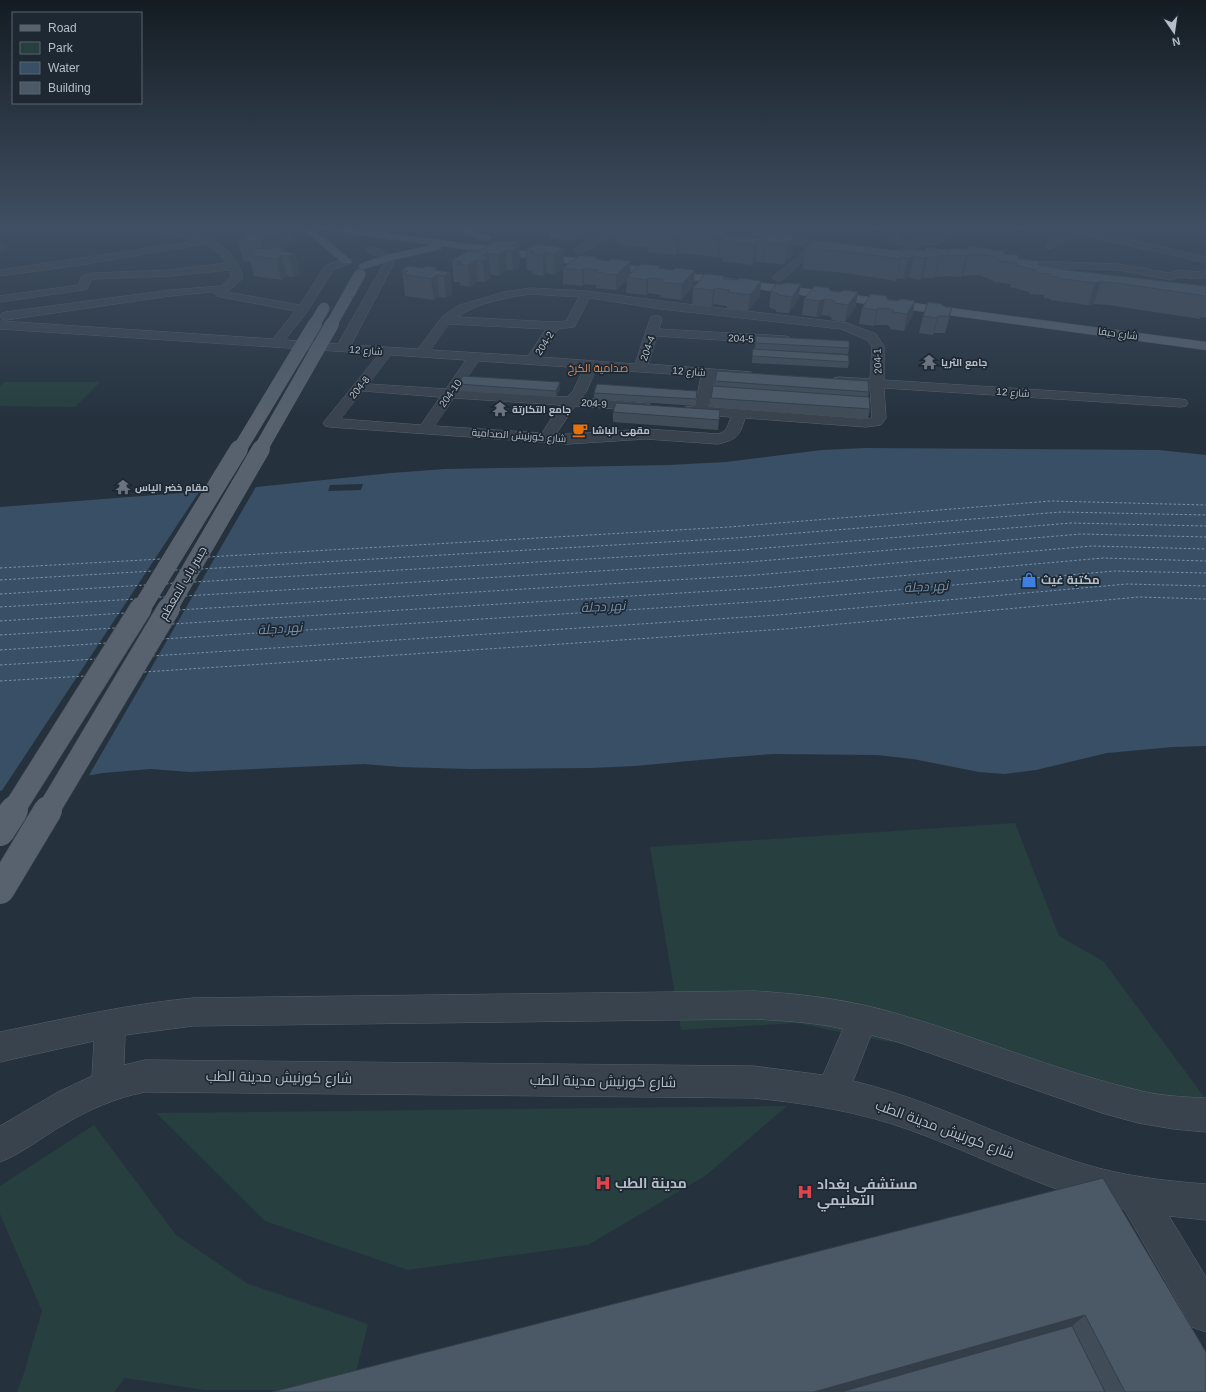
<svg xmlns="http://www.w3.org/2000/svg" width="1206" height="1392" viewBox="0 0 1206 1392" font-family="Arial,Cairo,sans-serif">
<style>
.green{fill:#273f3f}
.water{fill:#394f65}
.pier{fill:#25323e}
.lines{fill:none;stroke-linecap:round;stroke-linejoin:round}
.ferry{stroke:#7591ac;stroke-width:1;stroke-dasharray:2.5 2;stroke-linecap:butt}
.minor-casing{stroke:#57616c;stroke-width:1}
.major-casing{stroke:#454f5a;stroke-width:1}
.minor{fill:#39434e;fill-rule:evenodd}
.major{fill:#57626e;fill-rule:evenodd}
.major-bridge-far4-casing{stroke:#454f5a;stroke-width:12;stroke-linecap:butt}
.major-bridge-far3-casing{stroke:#454f5a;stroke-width:14;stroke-linecap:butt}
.major-bridge-far2-casing{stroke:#454f5a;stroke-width:18;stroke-linecap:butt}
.major-bridge-far1-casing{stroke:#454f5a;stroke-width:23;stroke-linecap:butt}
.major-bridge-casing{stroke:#454f5a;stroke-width:29;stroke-linecap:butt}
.major-bridge-far4{stroke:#57626e;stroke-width:11}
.major-bridge-far3{stroke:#57626e;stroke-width:14}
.major-bridge-far2{stroke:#57626e;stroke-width:18}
.major-bridge-far1{stroke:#57626e;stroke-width:22}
.major-bridge{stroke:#57626e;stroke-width:28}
.wall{fill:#404d59}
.shaded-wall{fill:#343e48}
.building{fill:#4b5967;stroke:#343e48}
.labels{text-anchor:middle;stroke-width:3.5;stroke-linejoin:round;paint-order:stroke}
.far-street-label{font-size:10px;fill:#b5bec9;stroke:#1d2833}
.far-poi-label{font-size:10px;font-weight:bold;fill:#b5bec9;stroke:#1d2833;text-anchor:start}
.far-neighbourhood-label{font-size:11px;fill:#d48c64;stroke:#1d2833}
.poi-label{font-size:12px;font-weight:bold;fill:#b5bec9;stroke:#1d2833;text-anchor:start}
.street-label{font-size:12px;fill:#b5bec9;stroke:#1d2833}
.water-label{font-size:13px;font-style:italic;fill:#7591ac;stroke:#1d2833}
.near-street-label{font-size:14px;fill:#b5bec9;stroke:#1d2833}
.near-poi-label{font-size:14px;font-weight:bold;fill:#b5bec9;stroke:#1d2833;text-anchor:start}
</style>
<rect width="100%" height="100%" fill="#25323e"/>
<path class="green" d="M 5,382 L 100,382 L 75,407 L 0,406 L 0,386 Z
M 1015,823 L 1059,936 L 1103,961 L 1205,1098 L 1205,1118 L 1011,1063 L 868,1038 L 797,1023 L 681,1030 L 650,847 Z
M 787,1106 L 705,1176 L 588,1245 L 408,1270 L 265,1221 L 156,1113 Z
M 94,1125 L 176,1235 L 248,1284 L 368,1324 L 356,1372 L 277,1390 L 204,1390 L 125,1378 L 114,1392 L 17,1392 L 24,1373 L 42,1311 L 0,1214 L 0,1186 Z"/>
<path class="water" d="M 865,448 L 1159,450 L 1206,455 L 1206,746 L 1173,747 L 1107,753 L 1036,770 L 1004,774 L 979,772 L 913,759 L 877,755 L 773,754 L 721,758 L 635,766 L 591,768 L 469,769 L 400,767 L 364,764 L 190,772 L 150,769 L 103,773 L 0,791 L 0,507 L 246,488 L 391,473 L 445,469 L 669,465 L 726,462 L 822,450 Z"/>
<path class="pier" d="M 363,484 L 361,490 L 328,491 L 330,485 Z
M 257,485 L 88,777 L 1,792 L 201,489 Z"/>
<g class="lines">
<path class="ferry" d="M 208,557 L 729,527 L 1051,501 L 1206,505
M 0,568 L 161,559
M 201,569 L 735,538 L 1061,512 L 1206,515
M 175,570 L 181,570
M 0,580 L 153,571
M 194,582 L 742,550 L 1071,523 L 1206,526
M 166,584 L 173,583
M 0,594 L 145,585
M 185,596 L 748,562 L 1081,534 L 1206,537
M 159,597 L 166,597
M 0,607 L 136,599
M 178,610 L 756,575 L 1092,546 L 1206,549
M 0,621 L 125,613
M 172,624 L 763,588 L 1103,558 L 1206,561
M 0,635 L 115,628
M 162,639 L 770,601 L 1115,571 L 1206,573
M 0,650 L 107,643
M 152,656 L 778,615 L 1127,584 L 1206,586
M 0,665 L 95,659
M 144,672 L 785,629 L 1139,597 L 1206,599
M 0,681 L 85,676"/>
<defs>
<path id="minor" d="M 119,226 C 146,221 205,229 226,249 C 235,257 239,267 243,278 L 227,292 L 300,305 L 325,266 L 343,259 L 351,259 L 352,261 L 351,263 L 333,270 L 309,309 L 285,340 L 338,344 L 384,263 C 381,254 370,256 365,250 L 366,248 C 377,245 391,253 394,263 L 351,345 L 418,349 L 442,317 L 457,306 L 504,292 L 530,288 L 586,291 L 661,301 L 847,323 L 876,334 L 884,346 L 884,380 L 1181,399 L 1186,400 L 1188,403 L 1186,406 L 1181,407 L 884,388 L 886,418 L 881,425 L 866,427 L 745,418 C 740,436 736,440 718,444 L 646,439 L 568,444 L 330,427 L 325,426 L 323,423 L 379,354 L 0,329 L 0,321 L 273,339 L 295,311 L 221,297 L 217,296 L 214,292 L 211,292 L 170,296 L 6,320 L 2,319 L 0,316 L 2,313 L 6,312 L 170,290 L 221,286 L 231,277 L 229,270 L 170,276 L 94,279 L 91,280 L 87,289 L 83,290 L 0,302 L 0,296 L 78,285 L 82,276 L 94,273 L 170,270 L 227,263 L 218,253 L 205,244 L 80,265 L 0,276 L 0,270 L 196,241 L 174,235 L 124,229 ZM 530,294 L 579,297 L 566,321 L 554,322 L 458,317 C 478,302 506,298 530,294 ZM 590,298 L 661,309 L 841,329 L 867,340 L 872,346 L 870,379 L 839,377 L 834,378 L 832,381 L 834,384 L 839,385 L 870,387 L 872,418 L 866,419 L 709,407 L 715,377 L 746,379 L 751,378 L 753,375 L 751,372 L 648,364 L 657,336 L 785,344 L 789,343 L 791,340 L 789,337 L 785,336 L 659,329 L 662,319 L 660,316 L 652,316 L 650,319 L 635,364 L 541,357 L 558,329 L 574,327 ZM 449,324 L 546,329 L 528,356 L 431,350 ZM 391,355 L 466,360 L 446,389 L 369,384 ZM 479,361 L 584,368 L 573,391 L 567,397 L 459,390 ZM 597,369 L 701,376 L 695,406 L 685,407 L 683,410 L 685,413 L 690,414 L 731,417 C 728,425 727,432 718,434 L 646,429 L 568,434 L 556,434 L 575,406 L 645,411 L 650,410 L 652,407 L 650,404 L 645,403 L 581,398 L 586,392 ZM 363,391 L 440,397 L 421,425 L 341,419 ZM 454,398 L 560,405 L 542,433 L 435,426 Z
M 604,226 L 619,226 L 647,232 L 649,234 L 644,237 L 618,231 L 583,253 L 575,253 L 574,251 L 575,249 L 608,229 L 605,228 Z
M 670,226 C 680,224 715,227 722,234 L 717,237 L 675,229 Z
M 872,226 L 897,226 L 901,229 L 899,239 L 911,242 L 917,239 L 933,239 L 953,226 L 964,226 L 939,244 L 920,245 L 902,260 L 898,261 L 893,258 L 905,246 L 890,243 L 889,241 L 891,231 L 873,228 Z
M 977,226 C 986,225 995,227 1003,227 C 1011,227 1018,225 1026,226 L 1024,228 L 1003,233 L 979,228 Z
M 1050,226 L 1076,227 L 1206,257 L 1206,263 L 1077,234 L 1051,249 L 1047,248 L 1046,246 L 1047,244 L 1067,232 L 1052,228 Z
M 754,233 L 837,245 L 842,248 C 837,254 820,250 813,254 C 802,260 792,272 782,280 L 778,281 L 772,278 L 774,276 L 810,247 L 750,238 L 749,236 Z
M 0,244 L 7,248 L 0,252 Z
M 1029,261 L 1118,264 L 1169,273 L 1179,270 L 1198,272 L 1206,270 L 1206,277 L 1198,279 L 1179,277 L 1171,280 L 1118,270 L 1029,267 L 1009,269 L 1004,266 L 1009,263 Z
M 755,991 C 804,994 851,1000 898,1014 C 978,1037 1056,1071 1137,1090 C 1160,1096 1183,1097 1206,1098 L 1206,1132 L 1174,1129 L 1138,1123 L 1102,1113 L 898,1042 L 871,1035 L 853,1081 C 933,1100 1005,1140 1084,1164 C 1123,1176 1165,1181 1206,1184 L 1206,1220 L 1169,1216 L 1206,1277 L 1206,1332 L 1192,1327 L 1124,1209 C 1050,1193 982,1156 910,1130 C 860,1112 806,1103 753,1098 L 145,1092 C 115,1098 90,1109 63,1125 C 42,1137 23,1153 0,1162 L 0,1126 L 58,1092 L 92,1076 L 94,1041 L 0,1062 L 0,1032 C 64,1019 128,1004 193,998 ZM 755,1019 C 784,1021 814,1022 843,1029 L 823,1075 L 753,1066 L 145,1060 L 124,1065 L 125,1035 L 193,1026 Z"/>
<path id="major" d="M 295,226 L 307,226 L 313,229 L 352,261 L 351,263 L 343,263 L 307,233 Z
M 313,226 L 335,226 L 1206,342 L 1206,350 L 441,246 L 441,249 L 393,260 L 364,269 L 360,268 L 359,266 L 360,264 L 386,255 L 433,245 L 317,229 L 314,228 Z
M 453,226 L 464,226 L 490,236 L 491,238 L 486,241 L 482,240 L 454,228 Z"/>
</defs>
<use href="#minor" class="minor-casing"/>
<use href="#major" class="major-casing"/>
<use href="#minor" class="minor"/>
<use href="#major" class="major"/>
<defs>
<path id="major-bridge-far4" d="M 314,325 L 324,308
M 331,325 L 360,274"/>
<path id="major-bridge-far3" d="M 239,450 L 315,324
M 260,450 L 332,324"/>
<path id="major-bridge-far2" d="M 141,609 L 239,449
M 168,609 L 261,449"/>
<path id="major-bridge-far1" d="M 13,811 L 141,608
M 48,811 L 169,608"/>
<path id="major-bridge" d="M 0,832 L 14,810
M 0,890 L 48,810"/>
</defs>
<use href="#major-bridge-far4" class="major-bridge-far4-casing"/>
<use href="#major-bridge-far3" class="major-bridge-far3-casing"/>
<use href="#major-bridge-far2" class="major-bridge-far2-casing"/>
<use href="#major-bridge-far1" class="major-bridge-far1-casing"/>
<use href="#major-bridge" class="major-bridge-casing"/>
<use href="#major-bridge-far4" class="major-bridge-far4"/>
<use href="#major-bridge-far3" class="major-bridge-far3"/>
<use href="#major-bridge-far2" class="major-bridge-far2"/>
<use href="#major-bridge-far1" class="major-bridge-far1"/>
<use href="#major-bridge" class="major-bridge"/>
</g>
<path class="wall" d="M 195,226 L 236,226 L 237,227 L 235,227 L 236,230 L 229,233 L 217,231 L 213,233 L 204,231 L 203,229 L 196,228 Z
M 254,226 L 290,226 L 293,242 L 282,247 L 283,248 L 286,252 L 300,274 L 293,277 L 287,276 L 281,280 L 254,276 L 250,261 L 243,261 L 238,241 L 243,239 L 242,236 L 256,233 Z
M 549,226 L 583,226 L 583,236 L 576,241 L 550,238 Z
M 615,226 L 659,226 L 686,230 L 718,228 L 718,230 L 726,234 L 762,239 L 762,238 L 772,235 L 787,234 L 793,255 L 785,264 L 763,263 L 763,262 L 762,263 L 755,262 L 752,265 L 722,261 L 723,258 L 719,257 L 719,256 L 718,257 L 680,253 L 676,255 L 648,252 L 648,248 L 617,244 L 617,241 L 615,241 Z
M 519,241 L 520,262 L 519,263 L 519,268 L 513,271 L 507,270 L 499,276 L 490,274 L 491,278 L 485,282 L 478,281 L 470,287 L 460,285 L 460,282 L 454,282 L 452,260 L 477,252 Z
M 564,248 L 564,267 L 597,257 L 597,260 L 631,274 L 660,268 L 694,286 L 681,300 L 660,297 L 661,295 L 648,293 L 646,295 L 626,293 L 627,280 L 616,290 L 596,288 L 596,285 L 584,284 L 582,286 L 563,284 L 563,269 L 555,275 L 547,273 L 543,276 L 532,274 L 532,271 L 527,270 L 526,250 Z
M 805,248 L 905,251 L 951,250 L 1004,254 L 1039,265 L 1059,269 L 1206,286 L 1206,318 L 1201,317 L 1200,319 L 1109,305 L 1094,304 L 1088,305 L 1050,300 L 1051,299 L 1044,298 L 1044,295 L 1030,294 L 1029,292 L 1010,287 L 1011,284 L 994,282 L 992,280 L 979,275 L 963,276 L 961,277 L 944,276 L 943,277 L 935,277 L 934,278 L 923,278 L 920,280 L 909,277 L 903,279 L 897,278 L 896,281 L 845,273 L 803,269 Z
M 402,270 L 439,271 L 450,272 L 452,294 L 446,298 L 439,297 L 434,300 L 405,296 Z
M 725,276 L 725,279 L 760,296 L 748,311 L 727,309 L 727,306 L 713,304 L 712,307 L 692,304 L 693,288 Z
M 776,284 L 798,300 L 789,313 L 776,312 L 776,310 L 769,307 L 771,291 Z
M 830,288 L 830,290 L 831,291 L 839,292 L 858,292 L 855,308 L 845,322 L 831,320 L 832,318 L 829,316 L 822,315 L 816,317 L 802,315 L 804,299 Z
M 887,296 L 886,298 L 889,300 L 896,301 L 915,301 L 912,317 L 904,331 L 890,329 L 890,327 L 887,325 L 875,325 L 874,326 L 859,324 L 862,308 Z
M 942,305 L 946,307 L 952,307 L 948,324 L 945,333 L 934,333 L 933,335 L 919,333 L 923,316 Z
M 756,336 L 849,348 L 848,354 L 755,349 Z
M 753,349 L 849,362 L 848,368 L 752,363 Z
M 715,381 L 869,392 L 868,397 L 870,409 L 868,419 L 710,407 L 711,398 L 714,386 Z
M 458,384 L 560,389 L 556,397 L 459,391 Z
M 594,393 L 697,397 L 695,406 L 594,399 Z
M 720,410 L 718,430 L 613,422 L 613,412 Z
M 1103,1178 L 1206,1392 L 272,1392 Z"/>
<path class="shaded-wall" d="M 211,226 L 216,226 L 217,231 L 213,233 Z
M 227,226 L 236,226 L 237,227 L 235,227 L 236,230 L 229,233 Z
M 282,226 L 290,226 L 293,242 L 282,247 L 283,250 L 285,249 L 287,256 L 282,255 L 287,276 L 281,280 L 276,259 L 264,257 L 261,241 L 270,231 Z
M 575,226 L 583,226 L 583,236 L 576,241 Z
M 678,227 L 678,235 L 681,233 L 680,253 L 676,255 L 677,235 L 676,229 Z
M 726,231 L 726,238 L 721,237 L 719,256 L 718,257 L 719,237 Z
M 795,235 L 793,255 L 785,264 L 787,244 Z
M 766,240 L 765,243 L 763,262 L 762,263 L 764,243 Z
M 519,241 L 520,262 L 519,263 L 519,268 L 513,271 L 511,246 Z
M 757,242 L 755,262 L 752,265 L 754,245 Z
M 564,248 L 564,268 L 563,268 L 563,269 L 555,275 L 554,254 Z
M 506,250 L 507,270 L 499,276 L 498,255 Z
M 546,252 L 547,273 L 543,276 L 543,255 Z
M 295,253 L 300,274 L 293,277 L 289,256 Z
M 487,253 L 487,258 L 489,257 L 491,278 L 485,282 L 482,256 Z
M 968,255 L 963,276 L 961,277 L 966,256 Z
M 914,256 L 909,277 L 903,279 L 908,258 Z
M 940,256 L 935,277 L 934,278 L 939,257 Z
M 901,257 L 897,278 L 896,281 L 900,259 Z
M 927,257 L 923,278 L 920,280 L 925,258 Z
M 477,260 L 478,281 L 470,287 L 468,265 Z
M 631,261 L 630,277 L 627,277 L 627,280 L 616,290 L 616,275 Z
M 438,268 L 439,275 L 437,275 L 439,297 L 434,300 L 431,279 L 434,270 Z
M 584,268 L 584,284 L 582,286 L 582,270 Z
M 695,270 L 694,286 L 681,300 L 682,284 Z
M 450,272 L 452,294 L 446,298 L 444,276 Z
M 648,278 L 648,293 L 646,295 L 646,280 Z
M 761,281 L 760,296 L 748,311 L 750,295 Z
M 1101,282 L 1094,304 L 1088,305 L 1095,283 Z
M 801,284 L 798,300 L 789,313 L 792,297 Z
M 715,288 L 713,304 L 712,307 L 713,290 Z
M 858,292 L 855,308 L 845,322 L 848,305 Z
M 825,299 L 822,315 L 816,317 L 819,301 Z
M 915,301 L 912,317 L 904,331 L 907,314 Z
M 952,307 L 948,324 L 945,333 L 949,316 Z
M 878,308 L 875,325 L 874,326 L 877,310 Z
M 938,316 L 934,333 L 933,335 L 937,318 Z
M 560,382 L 560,389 L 556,397 L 556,391 Z
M 1085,1315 L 1055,1341 L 877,1392 L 814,1392 Z"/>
<path class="building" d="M 257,226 L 282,226 L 270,231 L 279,232 L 261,241 L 238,241 L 248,236 L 242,236 L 249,232 L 255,233 L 263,229 L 255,228 L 260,226 Z
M 627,226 L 656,226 L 655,226 L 678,227 L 676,229 L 686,230 L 690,227 L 705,229 L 707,227 L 718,228 L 716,230 L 726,231 L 719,237 L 681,233 L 677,235 L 648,232 L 652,229 Z
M 777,231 L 787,232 L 786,234 L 795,235 L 787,244 L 765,243 L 766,240 L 764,243 L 757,242 L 754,245 L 724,241 L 727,238 L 721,237 L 724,234 L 740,236 L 742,234 L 753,236 L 751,237 L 768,240 L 769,238 L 762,238 L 766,234 L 772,235 Z
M 812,240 L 905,251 L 906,249 L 924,251 L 926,247 L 951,250 L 951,248 L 967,250 L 968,246 L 1004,251 L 1004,254 L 1018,255 L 1018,259 L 1040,261 L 1039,265 L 1059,268 L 1059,269 L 1206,286 L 1206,296 L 1116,283 L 1101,282 L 1095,283 L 1057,278 L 1058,277 L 1050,276 L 1051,274 L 1037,273 L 1035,270 L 1016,265 L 1017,263 L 999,261 L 998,258 L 984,254 L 968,255 L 966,256 L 948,255 L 948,256 L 940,256 L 939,257 L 927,257 L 925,258 L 914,256 L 908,258 L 901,257 L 900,259 L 849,252 L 805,248 Z
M 496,241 L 519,241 L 511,246 L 518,247 L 512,250 L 506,250 L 498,255 L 487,253 L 482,256 L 489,257 L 483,261 L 477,260 L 468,265 L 458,264 L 462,262 L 452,260 L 467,251 L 477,252 Z
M 536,244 L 564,248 L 554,254 L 546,252 L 543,255 L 531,253 L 535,251 L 526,250 Z
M 275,247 L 285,249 L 281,251 L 295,253 L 289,256 L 282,255 L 276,259 L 249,255 L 255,252 L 250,251 L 257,248 L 270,249 Z
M 580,255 L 597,257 L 595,259 L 609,261 L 611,259 L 631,261 L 616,275 L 596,272 L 598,270 L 584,268 L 582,270 L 563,268 Z
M 641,264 L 660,266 L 658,268 L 673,270 L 675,268 L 695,270 L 682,284 L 661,282 L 663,279 L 648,278 L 646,280 L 627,277 Z
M 408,266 L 423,268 L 427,266 L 438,268 L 434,270 L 450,272 L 444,276 L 437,275 L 431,279 L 402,274 L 408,271 L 402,270 Z
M 705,274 L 725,276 L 723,279 L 738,280 L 740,278 L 761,281 L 750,295 L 728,292 L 730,290 L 715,288 L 713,290 L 693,288 Z
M 787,283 L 801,284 L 792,297 L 778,295 L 779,294 L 771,291 L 776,284 L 782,284 Z
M 815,286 L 830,288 L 829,289 L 831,291 L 839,292 L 845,290 L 858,292 L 848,305 L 834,303 L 835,302 L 832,300 L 825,299 L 819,301 L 804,299 Z
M 871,294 L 887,296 L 886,298 L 889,300 L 896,301 L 902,299 L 915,301 L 907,314 L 893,312 L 894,311 L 890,309 L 878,308 L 877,310 L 862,308 Z
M 928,302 L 942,304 L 942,305 L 946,307 L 952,307 L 949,316 L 938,316 L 937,318 L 923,316 Z
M 756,336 L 849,341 L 849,348 L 756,343 Z
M 753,349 L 848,355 L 849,362 L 752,356 Z
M 717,371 L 868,381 L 869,392 L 715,381 Z
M 463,376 L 560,382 L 556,391 L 458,384 Z
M 597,384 L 697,391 L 696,399 L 594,393 Z
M 713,386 L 869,397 L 870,409 L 711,398 Z
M 616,403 L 720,410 L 719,420 L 613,412 Z
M 1103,1178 L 1206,1352 L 1206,1392 L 1125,1392 L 1085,1315 L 814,1392 L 272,1392 Z
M 1072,1326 L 1105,1392 L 841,1392 Z"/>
<linearGradient id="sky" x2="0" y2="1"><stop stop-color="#141c22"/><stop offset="0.54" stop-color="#404f63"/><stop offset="1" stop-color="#404f63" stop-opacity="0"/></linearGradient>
<rect width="1206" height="420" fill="url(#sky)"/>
<defs>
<symbol id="temple-bare" viewBox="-9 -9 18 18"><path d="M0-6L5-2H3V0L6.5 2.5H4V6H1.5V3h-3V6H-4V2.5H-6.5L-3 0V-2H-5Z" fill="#6b7280" stroke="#1d2833" stroke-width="2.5" paint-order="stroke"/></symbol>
<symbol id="cafe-bare" viewBox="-9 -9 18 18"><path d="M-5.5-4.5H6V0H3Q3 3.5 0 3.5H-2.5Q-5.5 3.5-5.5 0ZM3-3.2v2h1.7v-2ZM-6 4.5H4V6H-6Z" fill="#e8710a" stroke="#1d2833" stroke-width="2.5" paint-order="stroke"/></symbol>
<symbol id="shop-bare" viewBox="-9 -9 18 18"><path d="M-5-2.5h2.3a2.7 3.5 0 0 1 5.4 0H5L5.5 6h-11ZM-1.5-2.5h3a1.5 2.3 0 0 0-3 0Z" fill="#3f7fe0" stroke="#1d2833" stroke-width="2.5" paint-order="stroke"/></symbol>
<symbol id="hospital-bare" viewBox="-9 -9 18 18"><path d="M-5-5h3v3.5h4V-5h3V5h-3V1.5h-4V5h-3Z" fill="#e0444e" stroke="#1d2833" stroke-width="2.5" paint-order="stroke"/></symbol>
</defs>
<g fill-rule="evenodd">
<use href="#temple-bare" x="918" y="351" width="22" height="22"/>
<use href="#temple-bare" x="489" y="398" width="22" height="22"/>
<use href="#cafe-bare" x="569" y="419" width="22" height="22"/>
<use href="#temple-bare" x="112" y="476" width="22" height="22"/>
<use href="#shop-bare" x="1018" y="569" width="22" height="22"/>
<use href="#hospital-bare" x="592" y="1172" width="22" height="22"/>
<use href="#hospital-bare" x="794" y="1181" width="22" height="22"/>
</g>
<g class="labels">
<g class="far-street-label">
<text transform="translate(1118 333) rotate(8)" y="4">شارع حيفا</text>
<text transform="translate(741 338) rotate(3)" y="4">204-5</text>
<text transform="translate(544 343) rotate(-58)" y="4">204-2</text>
<text transform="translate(647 348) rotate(-71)" y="4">204-4</text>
<text transform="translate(366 350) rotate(4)" y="4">شارع 12</text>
<text transform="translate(877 361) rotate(-92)" y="4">204-1</text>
<text transform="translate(689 371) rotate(4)" y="4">شارع 12</text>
<text transform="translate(359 387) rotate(-51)" y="4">204-8</text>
<text transform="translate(1013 392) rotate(4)" y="4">شارع 12</text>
<text transform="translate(450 393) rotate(-55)" y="4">204-10</text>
<text transform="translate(594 403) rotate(4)" y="4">204-9</text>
<text transform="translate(519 435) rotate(4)" y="4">شارع كورنيش الصدامية</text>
</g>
<g class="far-poi-label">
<text x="941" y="366">جامع الثريا</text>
<text x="512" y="413">جامع التكارتة</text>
<text x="592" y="434">مقهى الباشا</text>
<text x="135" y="491">مقام خضر الياس</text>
</g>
<g class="far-neighbourhood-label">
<text x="598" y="372">صدامية الكرخ</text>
</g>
<g class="poi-label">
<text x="1041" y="584">مكتبة غيث</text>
</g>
<g class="street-label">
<text transform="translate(183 583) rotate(-60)" y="4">جسر باب المعظم</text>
</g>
<g class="water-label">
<text transform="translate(926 586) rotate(-3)" y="5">نهر دجلة</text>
<text transform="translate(603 606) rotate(-3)" y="5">نهر دجلة</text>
<text transform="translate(280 628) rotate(-4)" y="5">نهر دجلة</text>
</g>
<g class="near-street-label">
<text transform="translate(279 1077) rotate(1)" y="5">شارع كورنيش مدينة الطب</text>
<text transform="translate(603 1081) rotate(1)" y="5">شارع كورنيش مدينة الطب</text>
<text transform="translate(945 1129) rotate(20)" y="5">شارع كورنيش مدينة الطب</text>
</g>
<g class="near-poi-label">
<text x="615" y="1188">مدينة الطب</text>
<text x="817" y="1189">مستشفى بغداد<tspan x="817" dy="16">التعليمي</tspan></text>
</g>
</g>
<rect x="12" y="12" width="130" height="92" fill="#1d2833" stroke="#5a646f"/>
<rect x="20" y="25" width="20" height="6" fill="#57626e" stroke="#5a646f"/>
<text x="48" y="32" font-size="12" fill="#b5bec9">Road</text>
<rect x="20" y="42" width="20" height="12" fill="#273f3f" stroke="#5a646f"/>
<text x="48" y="52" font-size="12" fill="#b5bec9">Park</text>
<rect x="20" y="62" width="20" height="12" fill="#394f65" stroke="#5a646f"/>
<text x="48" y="72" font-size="12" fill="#b5bec9">Water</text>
<rect x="20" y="82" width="20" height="12" fill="#4b5967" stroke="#5a646f"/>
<text x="48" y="92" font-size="12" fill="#b5bec9">Building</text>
<g transform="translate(1174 32) rotate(167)" stroke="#1d2833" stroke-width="3" paint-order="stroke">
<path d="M0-3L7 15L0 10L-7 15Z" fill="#b5bec9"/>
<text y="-6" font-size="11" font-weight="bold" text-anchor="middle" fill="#b5bec9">N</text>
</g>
</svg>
